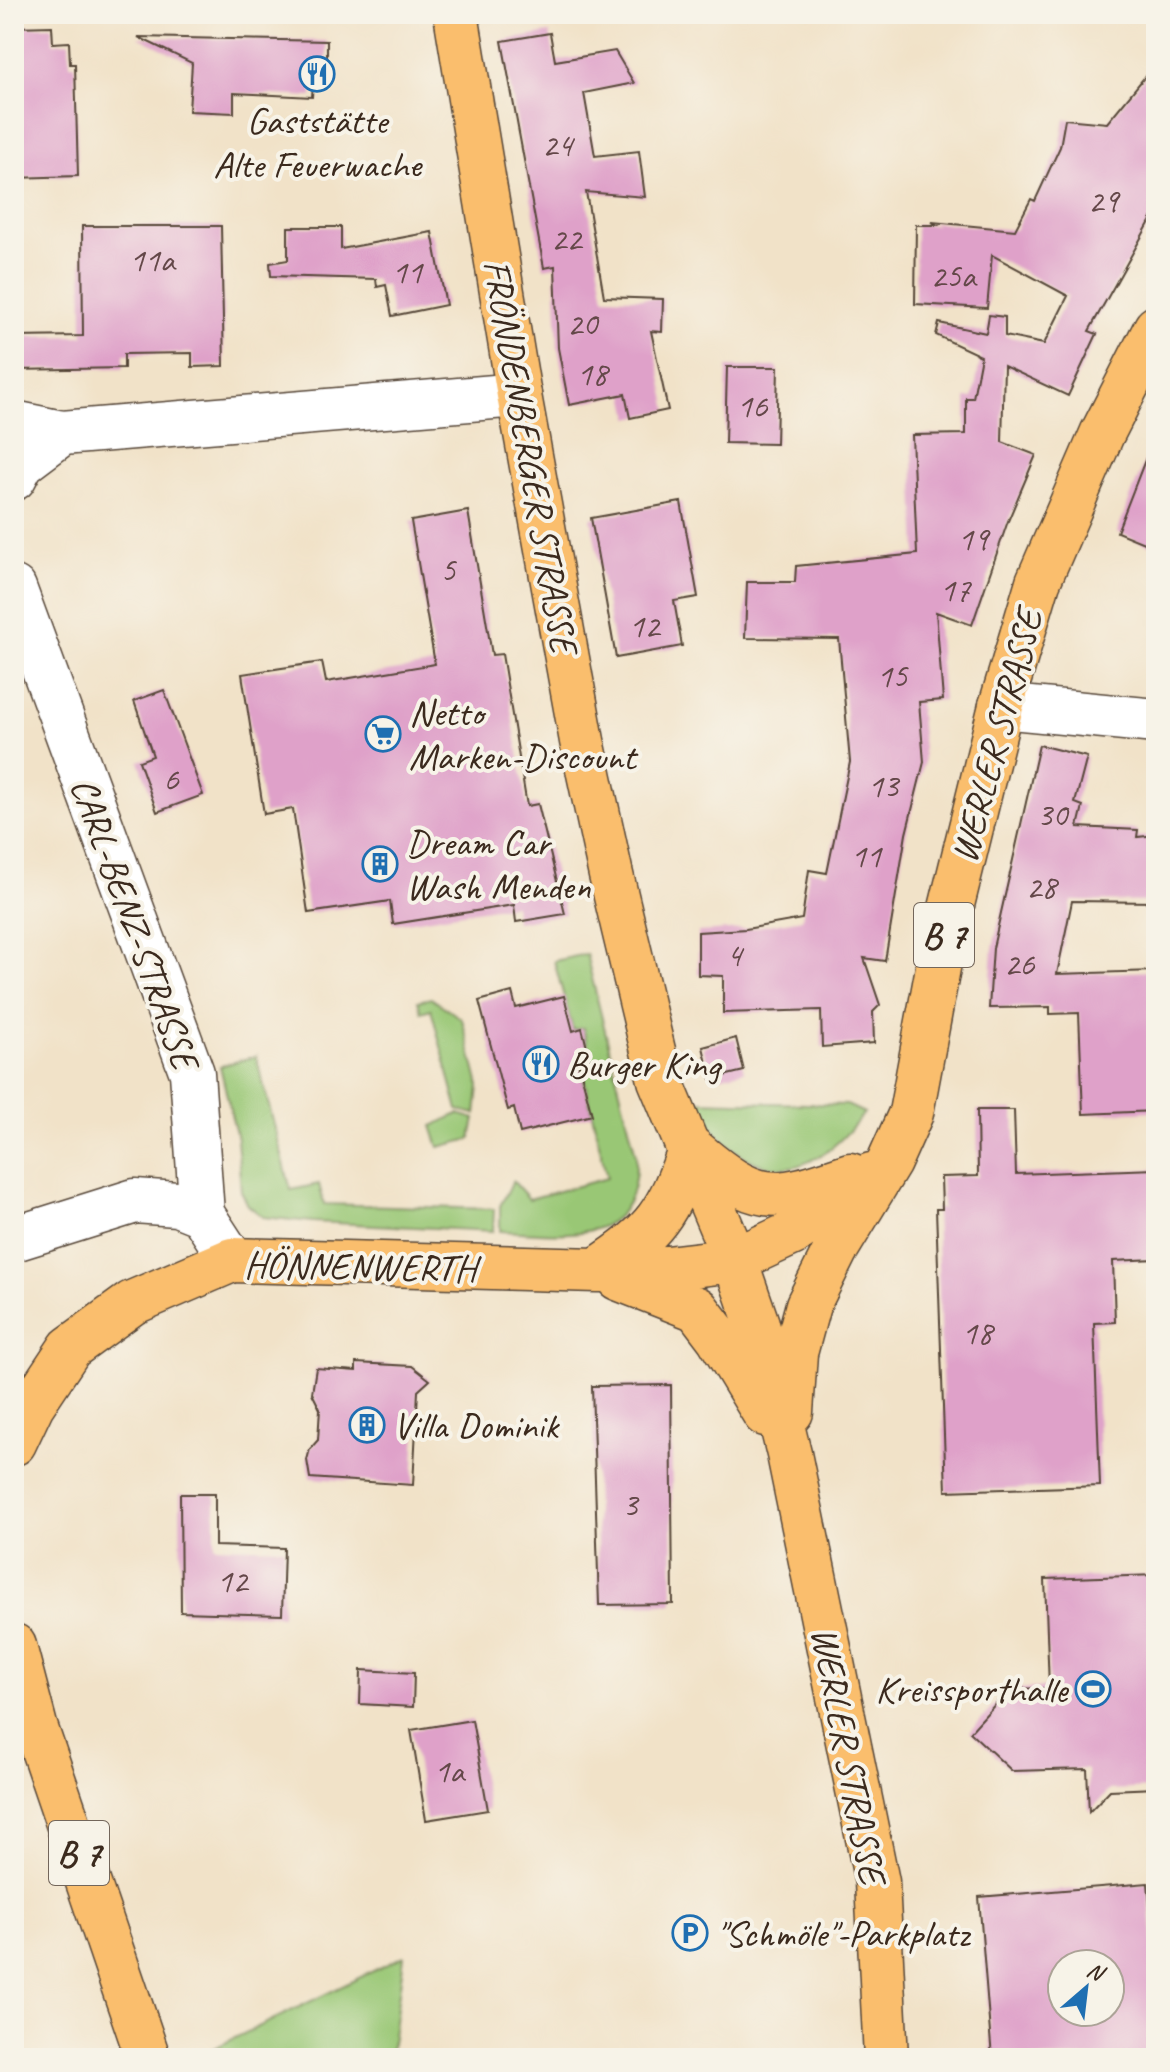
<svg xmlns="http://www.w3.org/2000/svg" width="1170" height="2072" viewBox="0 0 1170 2072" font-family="Caveat,sans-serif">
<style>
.green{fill:#99c775;stroke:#6a784a;stroke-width:2}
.building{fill:#dfa1c9;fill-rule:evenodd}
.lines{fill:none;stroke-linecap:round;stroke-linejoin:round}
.minor-casing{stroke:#564638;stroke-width:47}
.major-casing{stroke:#564638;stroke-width:47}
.minor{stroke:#fff;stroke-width:44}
.major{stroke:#fabe6d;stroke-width:44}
.labels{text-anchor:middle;stroke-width:8;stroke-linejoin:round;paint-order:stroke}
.number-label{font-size:34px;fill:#644849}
.shield{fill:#f7f3e8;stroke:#73665b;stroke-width:2}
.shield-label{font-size:36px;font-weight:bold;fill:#3b2a1e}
.poi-label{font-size:38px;fill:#3b2a1e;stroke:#f7f3e8;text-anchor:start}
.street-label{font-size:38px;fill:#3b2a1e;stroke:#f7f3e8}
</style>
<rect width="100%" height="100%" fill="#f7f3e8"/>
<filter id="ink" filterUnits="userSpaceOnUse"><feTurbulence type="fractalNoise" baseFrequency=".0125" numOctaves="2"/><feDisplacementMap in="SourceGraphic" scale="16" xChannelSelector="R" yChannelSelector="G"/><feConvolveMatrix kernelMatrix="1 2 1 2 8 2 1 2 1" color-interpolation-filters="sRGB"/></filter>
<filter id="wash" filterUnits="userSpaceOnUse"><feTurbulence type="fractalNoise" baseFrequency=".006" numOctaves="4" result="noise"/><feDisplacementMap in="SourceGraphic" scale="32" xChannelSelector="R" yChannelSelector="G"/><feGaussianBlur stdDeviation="1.8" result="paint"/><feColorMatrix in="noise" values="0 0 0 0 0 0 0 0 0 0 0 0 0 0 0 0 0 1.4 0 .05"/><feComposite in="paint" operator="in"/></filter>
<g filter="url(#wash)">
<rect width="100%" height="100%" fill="#f1e2c8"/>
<path class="green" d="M 586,954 L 636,1155 C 640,1250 565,1233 500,1231 L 500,1206 L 513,1181 L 529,1199 L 607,1178 L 581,1066 L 592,1063 L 583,1028 L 573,1030 L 554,961 Z
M 431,998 L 462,1019 L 479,1086 L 476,1114 L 458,1110 L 431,1009 L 421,1012 L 418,1001 Z
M 256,1056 L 291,1190 L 319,1184 L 324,1204 L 494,1209 L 493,1231 L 313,1222 L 263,1217 L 248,1205 L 241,1191 L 237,1139 L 220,1066 Z
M 697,1101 L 847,1105 L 864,1113 C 829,1160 781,1191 729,1145 C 715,1133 704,1119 697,1101 Z
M 458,1114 L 475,1119 L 471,1139 L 439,1147 L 432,1126 Z
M 404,1956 L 390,2058 L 196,2058 L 196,2057 Z"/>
<g id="blocks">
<path class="building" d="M 52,26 L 53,43 L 69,42 L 70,64 L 75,64 L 78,176 L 14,178 L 14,27 Z
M 550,33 L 555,61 L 615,51 L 634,83 L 584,93 L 595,156 L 639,151 L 645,197 L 586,192 L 604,297 L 663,299 L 662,332 L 651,331 L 668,410 L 630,418 L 625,394 L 569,405 L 558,348 L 555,266 L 544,268 L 502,41 Z
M 138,37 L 327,41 L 327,83 L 313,82 L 312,97 L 234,93 L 234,113 L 189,111 L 192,63 Z
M 1156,63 L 1156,211 L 1089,331 L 1097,334 L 1068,396 L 1004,366 L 1002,442 L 1036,455 L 1008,521 L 972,625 L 936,612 L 943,700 L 919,702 L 924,762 L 906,834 L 885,961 L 864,958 L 880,1005 L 873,1012 L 874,1043 L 822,1047 L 821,1010 L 723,1013 L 723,976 L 698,975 L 698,932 L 746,929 L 802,919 L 809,870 L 827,873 L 850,762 L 839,639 L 745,638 L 747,582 L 795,582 L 796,566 L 917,554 L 912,435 L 966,434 L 966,398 L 973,398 L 981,356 L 936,335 L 939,323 L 986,333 L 989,315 L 1005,317 L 1005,336 L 1044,344 L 1068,296 L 992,255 L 987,308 L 915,304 L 916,225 L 937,225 L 932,222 L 1015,230 L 1031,199 L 1035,201 L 1060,147 L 1065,119 L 1107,123 Z
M 82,226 L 221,226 L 224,366 L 192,367 L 192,353 L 124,354 L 124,368 L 14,370 L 14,337 L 83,336 Z
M 288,227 L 341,227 L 341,249 L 432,232 L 446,305 L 392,316 L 386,285 L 377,287 L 376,279 L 271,276 L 270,263 L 288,260 Z
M 727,367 L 778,367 L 776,444 L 725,443 Z
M 1154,437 L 1156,437 L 1156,548 L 1117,532 Z
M 681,502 L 698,597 L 674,601 L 682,646 L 616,658 L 591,518 Z
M 468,511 L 492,655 L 502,654 L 527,806 L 538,804 L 565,914 L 516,922 L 514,905 L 393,924 L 390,901 L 308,913 L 293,809 L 264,814 L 242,674 L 322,662 L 326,682 L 435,664 L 411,521 Z
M 164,690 L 203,795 L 157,812 L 139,761 L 153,756 L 134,701 Z
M 1039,745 L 1087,757 L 1075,803 L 1083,806 L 1078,827 L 1138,830 L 1137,837 L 1156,835 L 1156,902 L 1072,901 L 1057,974 L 1156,971 L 1156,1111 L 1083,1114 L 1079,1013 L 1050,1014 L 1050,1007 L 989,1008 L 993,948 Z
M 512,992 L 516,1008 L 564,996 L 573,1031 L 582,1028 L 591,1063 L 579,1065 L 592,1115 L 520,1133 L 514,1108 L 508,1110 L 479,1001 Z
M 736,1038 L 744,1071 L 711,1079 L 703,1047 Z
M 977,1110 L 1014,1110 L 1016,1174 L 1156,1169 L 1156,1259 L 1113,1261 L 1115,1322 L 1094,1323 L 1100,1486 L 946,1491 L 936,1209 L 942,1209 L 941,1177 L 978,1176 Z
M 356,1363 L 412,1366 L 430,1380 L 418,1391 L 413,1485 L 310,1478 L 307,1460 L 310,1449 L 318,1440 L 320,1409 L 312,1393 L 316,1368 L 356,1371 Z
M 671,1385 L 673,1604 L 599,1605 L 592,1386 Z
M 180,1494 L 215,1494 L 215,1546 L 284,1548 L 282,1615 L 181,1612 Z
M 1156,1575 L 1156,1788 L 1110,1790 L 1089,1812 L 1087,1769 L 1012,1771 L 970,1732 L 1009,1689 L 1049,1688 L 1045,1579 Z
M 361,1670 L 414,1673 L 413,1707 L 360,1704 Z
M 472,1720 L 488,1810 L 426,1820 L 411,1730 Z
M 1148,1883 L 1156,1976 L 1156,2058 L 992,2058 L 979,1897 ZM 1062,1964 L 1110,1964 L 1110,2012 L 1062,2012 Z"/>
</g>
</g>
<g filter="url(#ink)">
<use href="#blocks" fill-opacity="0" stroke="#564638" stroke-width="2"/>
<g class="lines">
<defs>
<path id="minor" d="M 14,423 L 62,433 L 519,395
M 14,478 L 22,463 L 62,433
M 14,588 L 192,1073 L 202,1214 L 232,1260
M 1001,706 L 1156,721
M 14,1239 L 135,1201 L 177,1204 L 202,1214"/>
<path id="major" d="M 456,14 L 519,395 L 582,741 L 611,875 L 660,1080 L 735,1260 L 757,1324 L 789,1454 L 877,1882 L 886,2058
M 692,1149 C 757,1205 772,1202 850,1175
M 597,1270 C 656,1231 667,1215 691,1148
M 618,1278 L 697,1309 L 719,1338 L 765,1414
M 791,1412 L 795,1353 L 808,1305 L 836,1249 L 889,1162 L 911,1113 L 943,941 L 1001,706 L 1038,582 L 1102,434 L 1156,328
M 14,1443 L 32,1405 L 70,1348 L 132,1303 L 232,1260 L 597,1270 L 667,1268 L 735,1260 L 793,1233 L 871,1175
M 14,1646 L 35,1726 L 148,2058"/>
</defs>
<use href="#minor" class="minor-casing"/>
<use href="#major" class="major-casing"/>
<use href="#minor" class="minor"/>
<use href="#major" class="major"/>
</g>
</g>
<defs>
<symbol id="restaurant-ring" viewBox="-11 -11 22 22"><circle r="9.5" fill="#f7f3e8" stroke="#1f6fb2" stroke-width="1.5"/><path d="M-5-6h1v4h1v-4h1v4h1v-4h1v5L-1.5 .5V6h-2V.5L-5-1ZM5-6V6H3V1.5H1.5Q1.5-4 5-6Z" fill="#1f6fb2"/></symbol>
<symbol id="supermarket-ring" viewBox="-11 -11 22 22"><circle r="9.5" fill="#f7f3e8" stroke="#1f6fb2" stroke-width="1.5"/><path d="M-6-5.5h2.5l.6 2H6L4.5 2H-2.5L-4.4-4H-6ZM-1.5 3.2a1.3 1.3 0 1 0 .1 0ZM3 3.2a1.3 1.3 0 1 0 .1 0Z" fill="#1f6fb2"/></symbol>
<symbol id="building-ring" viewBox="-11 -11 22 22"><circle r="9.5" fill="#f7f3e8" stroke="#1f6fb2" stroke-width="1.5"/><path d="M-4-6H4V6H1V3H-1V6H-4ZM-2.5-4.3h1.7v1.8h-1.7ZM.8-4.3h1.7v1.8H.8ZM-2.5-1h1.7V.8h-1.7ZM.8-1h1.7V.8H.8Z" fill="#1f6fb2"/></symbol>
<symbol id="stadium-ring" viewBox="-11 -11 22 22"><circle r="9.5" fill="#f7f3e8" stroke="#1f6fb2" stroke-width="1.5"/><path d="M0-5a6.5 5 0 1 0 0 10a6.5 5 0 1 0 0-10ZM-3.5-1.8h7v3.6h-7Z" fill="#1f6fb2"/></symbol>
<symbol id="parking-ring" viewBox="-11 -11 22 22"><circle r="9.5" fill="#f7f3e8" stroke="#1f6fb2" stroke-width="1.5"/><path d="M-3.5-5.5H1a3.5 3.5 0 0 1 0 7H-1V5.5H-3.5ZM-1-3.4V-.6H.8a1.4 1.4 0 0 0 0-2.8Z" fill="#1f6fb2"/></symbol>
</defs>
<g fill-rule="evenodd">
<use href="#restaurant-ring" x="297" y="54" width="40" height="40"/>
<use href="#supermarket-ring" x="363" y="714" width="40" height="40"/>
<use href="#building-ring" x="360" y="844" width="40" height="40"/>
<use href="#restaurant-ring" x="521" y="1044" width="40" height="40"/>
<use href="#building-ring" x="347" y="1405" width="40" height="40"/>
<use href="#stadium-ring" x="1073" y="1669" width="40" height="40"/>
<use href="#parking-ring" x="670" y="1913" width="40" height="40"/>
</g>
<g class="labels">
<g class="number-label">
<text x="557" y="156">24</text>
<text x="1103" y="212">29</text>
<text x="566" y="250">22</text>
<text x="152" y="271">11a</text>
<text x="407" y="283">11</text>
<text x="953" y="287">25a</text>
<text x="582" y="335">20</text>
<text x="592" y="385">18</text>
<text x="752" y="417">16</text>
<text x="973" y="550">19</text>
<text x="448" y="581">5</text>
<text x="955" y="601">17</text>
<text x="644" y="637">12</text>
<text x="892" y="687">15</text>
<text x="171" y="790">6</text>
<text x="883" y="797">13</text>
<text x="1052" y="826">30</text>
<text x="866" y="867">11</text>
<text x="1041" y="898">28</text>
<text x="734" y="966">4</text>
<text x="1019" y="975">26</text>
<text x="977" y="1344">18</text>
<text x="630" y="1516">3</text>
<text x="232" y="1592">12</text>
<text x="449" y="1782">1a</text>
</g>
<g class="shield">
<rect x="914" y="903" width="60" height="64" rx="6"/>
<rect x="49" y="1821" width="60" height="64" rx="6"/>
</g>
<g class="shield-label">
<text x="944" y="948">B 7</text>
<text x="79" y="1866">B 7</text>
</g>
<g class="poi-label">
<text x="317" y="133" text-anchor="middle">Gaststätte<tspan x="317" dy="44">Alte Feuerwache</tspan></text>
<text x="409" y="725">Netto<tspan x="409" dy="44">Marken-Discount</tspan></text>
<text x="406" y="855">Dream Car<tspan x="406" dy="44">Wash Menden</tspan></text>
<text x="567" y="1077">Burger King</text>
<text x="393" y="1438">Villa Dominik</text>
<text x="1067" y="1702" text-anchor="end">Kreissporthalle</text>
<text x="716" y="1946">"Schmöle"-Parkplatz</text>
</g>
<g class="street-label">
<text transform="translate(531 456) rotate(80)" y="13">FRÖNDENBERGER STRASSE</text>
<text transform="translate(996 736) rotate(-75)" y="13">WERLER STRASSE</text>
<text transform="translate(135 923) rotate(70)" y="13">CARL-BENZ-STRASSE</text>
<text transform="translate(360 1266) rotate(1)" y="13">HÖNNENWERTH</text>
<text transform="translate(849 1755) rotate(79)" y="13">WERLER STRASSE</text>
</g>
</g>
<rect width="1170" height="2072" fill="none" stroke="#f7f3e8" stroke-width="48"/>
<g transform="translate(1086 1988) rotate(28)"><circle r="38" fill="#f7f3e8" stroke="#aca397" stroke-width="2"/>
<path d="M0-6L14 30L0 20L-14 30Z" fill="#1f6fb2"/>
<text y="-12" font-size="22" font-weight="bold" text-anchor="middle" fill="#3b2a1e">N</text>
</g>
</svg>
